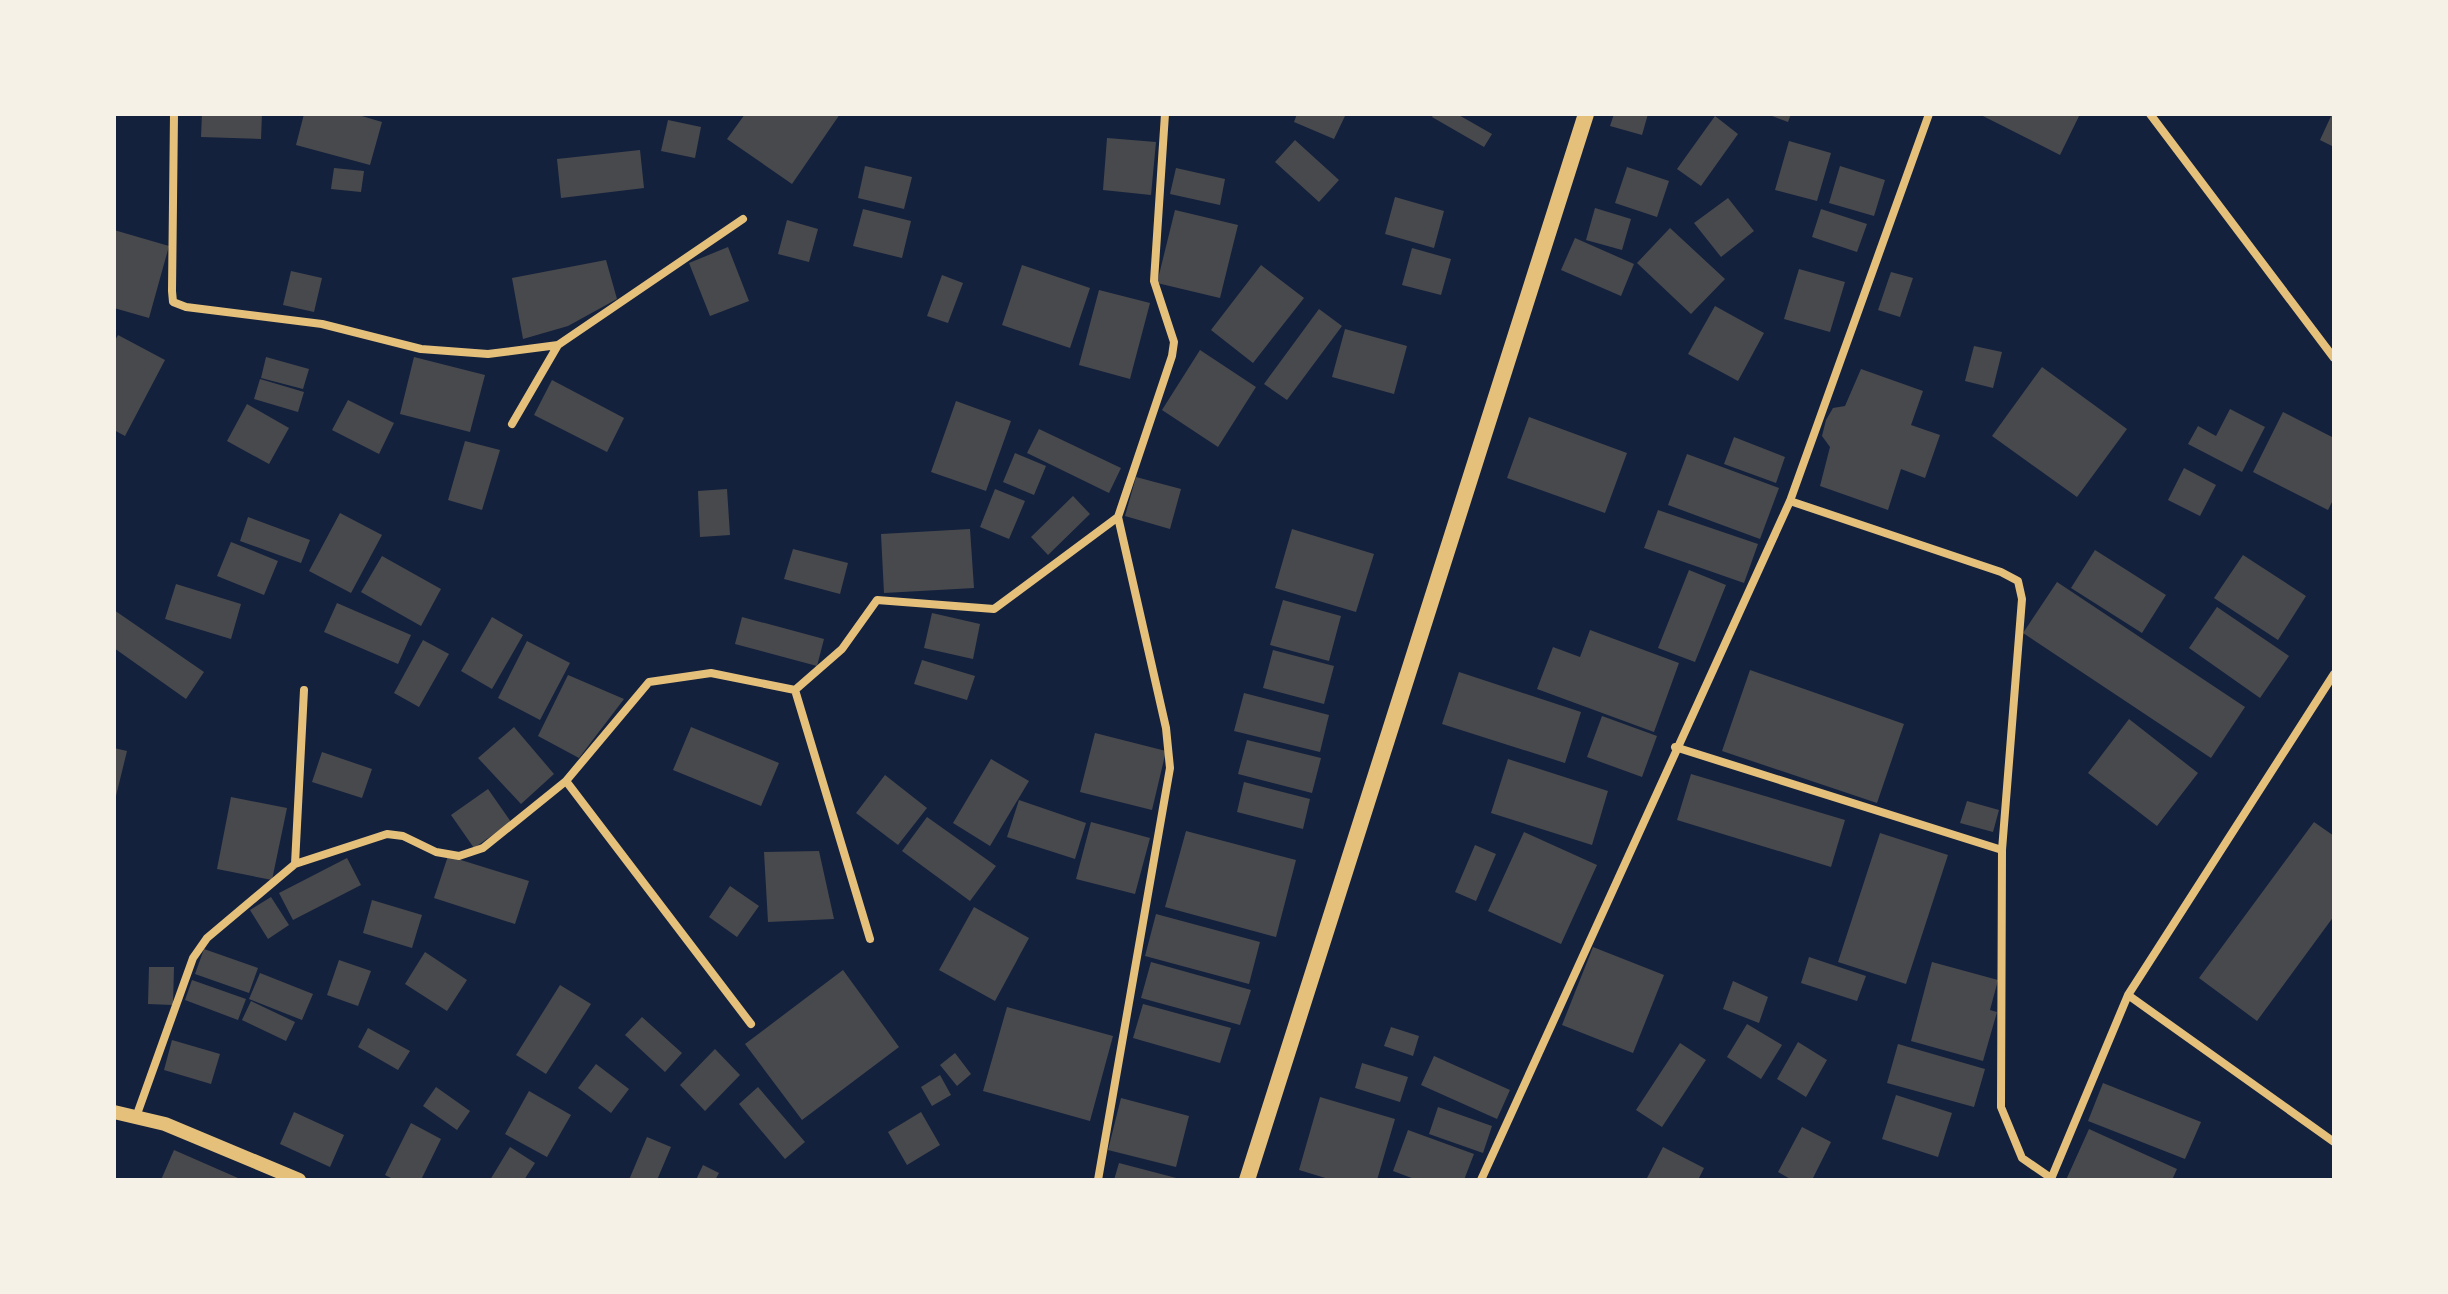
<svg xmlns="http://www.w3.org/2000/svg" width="2448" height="1294" viewBox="0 0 2448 1294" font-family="Poppins,sans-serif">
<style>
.building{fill:#48494c}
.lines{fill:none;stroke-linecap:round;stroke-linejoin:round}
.minor{stroke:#e5c07b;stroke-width:8}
.tertiary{stroke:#e5c07b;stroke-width:14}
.secondary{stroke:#e5c07b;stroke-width:16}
</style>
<rect width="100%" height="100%" fill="#14213d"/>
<path class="building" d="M 202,114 L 262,114 L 261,139 L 201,137 Z
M 304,114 L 355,114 L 382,122 L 370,165 L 296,145 Z
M 745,114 L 840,114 L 792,184 L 727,139 Z
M 1297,114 L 1341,114 L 1345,116 L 1334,139 L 1294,122 Z
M 1434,114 L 1457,114 L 1492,134 L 1484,147 L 1432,117 Z
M 1614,114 L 1648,114 L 1642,135 L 1610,126 Z
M 1767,114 L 1791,114 L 1788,122 Z
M 1979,114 L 2080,114 L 2060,155 Z
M 2332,114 L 2334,114 L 2334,147 L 2320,140 Z
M 1715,116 L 1738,134 L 1701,186 L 1677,169 Z
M 668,120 L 701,127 L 695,158 L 661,151 Z
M 1107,138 L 1156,142 L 1151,195 L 1103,190 Z
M 1295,140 L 1339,180 L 1319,202 L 1275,162 Z
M 1789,141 L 1831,153 L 1817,201 L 1775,190 Z
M 640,150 L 644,188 L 561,198 L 557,159 Z
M 865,166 L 912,177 L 904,209 L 858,198 Z
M 1840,166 L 1885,180 L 1874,216 L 1829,203 Z
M 1627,167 L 1669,181 L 1657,217 L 1615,203 Z
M 334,168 L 364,171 L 361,192 L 331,189 Z
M 1176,168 L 1225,179 L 1220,205 L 1170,194 Z
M 1395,197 L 1444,211 L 1434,248 L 1385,234 Z
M 1728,198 L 1754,231 L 1721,257 L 1694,223 Z
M 1595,208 L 1631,219 L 1622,250 L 1586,240 Z
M 863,209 L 911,221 L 902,258 L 853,246 Z
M 1821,209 L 1867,224 L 1857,252 L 1812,237 Z
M 1175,210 L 1238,225 L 1220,298 L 1157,283 Z
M 787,220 L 818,229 L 809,262 L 778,254 Z
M 1670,228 L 1725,279 L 1691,314 L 1637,263 Z
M 114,230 L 169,246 L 149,318 L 114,308 Z
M 1575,238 L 1634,264 L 1621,296 L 1561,270 Z
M 728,247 L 749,301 L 710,316 L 689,263 Z
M 1412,248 L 1451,259 L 1441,295 L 1402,285 Z
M 606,260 L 617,299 L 568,326 L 523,339 L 512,278 Z
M 1022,265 L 1090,288 L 1070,348 L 1002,325 Z
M 1261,265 L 1304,298 L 1253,363 L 1211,330 Z
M 1799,269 L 1845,282 L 1830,332 L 1784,319 Z
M 291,271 L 322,278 L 314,312 L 283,305 Z
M 1891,272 L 1913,278 L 1900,317 L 1878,310 Z
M 942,275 L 963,283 L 948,323 L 927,316 Z
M 1099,290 L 1150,303 L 1130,379 L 1079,365 Z
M 1715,306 L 1764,333 L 1738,381 L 1688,354 Z
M 1319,309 L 1342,326 L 1287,400 L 1264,384 Z
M 1345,329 L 1407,346 L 1394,394 L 1332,377 Z
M 118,335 L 165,360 L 125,436 L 114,430 L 114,342 Z
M 1974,346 L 2002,352 L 1993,388 L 1965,381 Z
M 1200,350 L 1256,387 L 1218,447 L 1162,410 Z
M 266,357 L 309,369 L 303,389 L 261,378 Z
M 414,357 L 485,375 L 470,432 L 400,414 Z
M 2042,367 L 2127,429 L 2077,497 L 1992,436 Z
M 1861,369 L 1923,391 L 1911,425 L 1940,435 L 1925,478 L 1901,469 L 1888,510 L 1820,486 L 1830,447 L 1822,436 L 1826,420 L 1833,408 L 1845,406 Z
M 260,379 L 304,392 L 298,412 L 254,399 Z
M 552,380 L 624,418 L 607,452 L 534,415 Z
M 348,400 L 394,423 L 379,454 L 332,430 Z
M 956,401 L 1011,421 L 986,491 L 931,472 Z
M 247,404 L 289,428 L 269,464 L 227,441 Z
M 2230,409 L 2265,427 L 2242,472 L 2188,444 L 2198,426 L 2216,436 Z
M 2283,412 L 2334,438 L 2334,498 L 2328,510 L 2253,472 Z
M 1529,417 L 1627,453 L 1605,513 L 1507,478 Z
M 1039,429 L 1121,468 L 1109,493 L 1027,453 Z
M 1734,437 L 1785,457 L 1776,483 L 1724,464 Z
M 465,441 L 500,450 L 482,510 L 448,500 Z
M 1015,453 L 1046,466 L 1034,495 L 1003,482 Z
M 1687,454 L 1779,488 L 1760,539 L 1668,505 Z
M 2184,468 L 2216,485 L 2200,516 L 2168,500 Z
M 1136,477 L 1181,489 L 1170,529 L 1125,516 Z
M 727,489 L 730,535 L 700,537 L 698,491 Z
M 995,489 L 1025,501 L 1009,539 L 980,527 Z
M 1073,496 L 1090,514 L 1048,555 L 1031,537 Z
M 1658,510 L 1758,544 L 1744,583 L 1644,548 Z
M 340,513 L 382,535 L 351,593 L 309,571 Z
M 248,517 L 310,540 L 301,563 L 240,541 Z
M 970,529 L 974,588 L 884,593 L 881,534 Z
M 1292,529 L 1374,554 L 1356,612 L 1275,588 Z
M 231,542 L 278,561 L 264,595 L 217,576 Z
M 793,549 L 848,563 L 840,594 L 784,579 Z
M 2095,550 L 2166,595 L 2142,633 L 2071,588 Z
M 2243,555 L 2306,596 L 2278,640 L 2214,598 Z
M 382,556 L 441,589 L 421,626 L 361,592 Z
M 1689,570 L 1726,585 L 1695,662 L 1658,648 Z
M 2057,582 L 2245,707 L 2211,758 L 2023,633 Z
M 176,584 L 241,604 L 231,639 L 165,619 Z
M 1283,600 L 1341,616 L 1329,661 L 1270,645 Z
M 337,603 L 411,635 L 398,664 L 324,632 Z
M 2217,607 L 2289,656 L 2260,698 L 2189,648 Z
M 114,610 L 204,672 L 186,699 L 114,648 Z
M 932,613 L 980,624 L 973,659 L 924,648 Z
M 492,617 L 523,635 L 492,689 L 461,671 Z
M 742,617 L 824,639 L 817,666 L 735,644 Z
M 1590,630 L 1679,663 L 1654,732 L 1537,689 L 1553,647 L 1580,657 Z
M 423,640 L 449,654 L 419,707 L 394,693 Z
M 527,641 L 570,663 L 540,720 L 498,698 Z
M 1273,650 L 1334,666 L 1324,704 L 1263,688 Z
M 922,660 L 975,676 L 967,700 L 914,684 Z
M 1750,670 L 1904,724 L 1877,803 L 1722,751 Z
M 1459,672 L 1581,712 L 1565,763 L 1442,724 Z
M 568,675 L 624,699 L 579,758 L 538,736 Z
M 1244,693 L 1329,715 L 1320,752 L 1234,731 Z
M 1602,716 L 1657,736 L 1642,777 L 1587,757 Z
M 2129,719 L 2198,773 L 2157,826 L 2088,773 Z
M 514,727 L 554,774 L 521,804 L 478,758 Z
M 691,727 L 779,763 L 761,806 L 673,770 Z
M 1095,733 L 1166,751 L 1152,810 L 1080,792 Z
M 1247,740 L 1321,758 L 1312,793 L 1238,774 Z
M 114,748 L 127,751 L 115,800 L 114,800 Z
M 322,752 L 372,769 L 362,798 L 312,782 Z
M 991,759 L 1029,781 L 990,846 L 953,823 Z
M 1508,759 L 1608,791 L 1592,845 L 1491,813 Z
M 1691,774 L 1845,820 L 1831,867 L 1677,820 Z
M 885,775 L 927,808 L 898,845 L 856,813 Z
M 1244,782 L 1310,799 L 1303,829 L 1237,812 Z
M 488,789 L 511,822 L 474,848 L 451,815 Z
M 231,797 L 287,808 L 272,880 L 217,869 Z
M 1019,800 L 1086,823 L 1075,859 L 1007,837 Z
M 1967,801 L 1999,810 L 1993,832 L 1960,823 Z
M 927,817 L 996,866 L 970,901 L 902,851 Z
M 1091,822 L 1150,838 L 1135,894 L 1076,879 Z
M 2314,822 L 2334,836 L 2334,916 L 2257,1021 L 2199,978 Z
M 1186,831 L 1296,860 L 1276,937 L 1165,907 Z
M 1524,832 L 1597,865 L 1561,944 L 1488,911 Z
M 1880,833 L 1948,855 L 1906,984 L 1838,962 Z
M 1475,845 L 1496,854 L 1476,901 L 1455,892 Z
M 819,851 L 834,919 L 768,922 L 764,852 Z
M 448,856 L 529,881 L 515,924 L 434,898 Z
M 347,858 L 361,885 L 293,920 L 279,893 Z
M 730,886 L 759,906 L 737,937 L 709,917 Z
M 271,897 L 289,925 L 268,939 L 250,910 Z
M 372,900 L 422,915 L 412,948 L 363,933 Z
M 974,907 L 1029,938 L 995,1001 L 939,970 Z
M 1156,914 L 1260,942 L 1249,984 L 1145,956 Z
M 1593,947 L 1664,975 L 1633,1053 L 1562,1025 Z
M 204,949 L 258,968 L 249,993 L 195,974 Z
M 425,952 L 467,980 L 447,1011 L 405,984 Z
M 1809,957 L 1866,976 L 1857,1001 L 1801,983 Z
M 339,960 L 371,971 L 358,1006 L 327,995 Z
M 1151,962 L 1251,990 L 1240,1025 L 1141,998 Z
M 1932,962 L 1998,980 L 1990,1010 L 1997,1012 L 1983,1061 L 1911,1041 Z
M 149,967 L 174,967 L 173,1005 L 148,1004 Z
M 843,970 L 899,1047 L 802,1120 L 745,1044 Z
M 260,973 L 313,994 L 302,1020 L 249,999 Z
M 192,980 L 246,999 L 238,1020 L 185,1000 Z
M 1733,981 L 1768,997 L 1759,1023 L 1723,1009 Z
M 560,985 L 591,1004 L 546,1074 L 516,1055 Z
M 251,1001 L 295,1022 L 286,1041 L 242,1020 Z
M 1143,1004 L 1231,1028 L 1220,1063 L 1133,1038 Z
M 1007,1007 L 1113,1036 L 1090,1121 L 983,1091 Z
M 642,1017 L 682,1053 L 665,1072 L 625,1035 Z
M 1747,1024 L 1782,1045 L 1761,1079 L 1727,1057 Z
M 1391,1027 L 1419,1036 L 1413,1056 L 1384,1046 Z
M 368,1028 L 410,1051 L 398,1070 L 358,1047 Z
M 172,1040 L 220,1054 L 211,1084 L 164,1070 Z
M 1798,1042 L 1827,1060 L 1806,1097 L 1777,1079 Z
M 1680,1043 L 1706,1060 L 1662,1127 L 1636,1110 Z
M 1898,1044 L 1985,1069 L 1974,1107 L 1887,1083 Z
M 715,1049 L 740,1075 L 705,1111 L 680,1085 Z
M 955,1053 L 971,1074 L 957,1086 L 940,1065 Z
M 1434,1056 L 1510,1090 L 1497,1119 L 1421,1085 Z
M 1362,1063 L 1408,1077 L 1400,1102 L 1355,1088 Z
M 596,1064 L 629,1089 L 611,1113 L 578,1088 Z
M 940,1075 L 951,1095 L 932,1106 L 921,1087 Z
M 2103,1083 L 2201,1122 L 2185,1159 L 2088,1121 Z
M 436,1087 L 470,1111 L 457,1130 L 423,1106 Z
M 758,1087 L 805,1142 L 785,1159 L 739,1104 Z
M 529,1091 L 571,1115 L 547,1157 L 505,1134 Z
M 1896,1095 L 1952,1113 L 1938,1157 L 1882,1139 Z
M 1320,1097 L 1395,1119 L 1377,1180 L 1332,1180 L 1299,1170 Z
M 1121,1098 L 1189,1116 L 1176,1167 L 1108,1150 Z
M 1438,1107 L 1492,1126 L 1483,1153 L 1429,1134 Z
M 294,1112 L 344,1135 L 330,1167 L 280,1144 Z
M 921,1112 L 940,1145 L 907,1165 L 888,1132 Z
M 411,1123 L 441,1139 L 421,1180 L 395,1180 L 385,1175 Z
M 1802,1127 L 1831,1142 L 1812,1180 L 1792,1180 L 1778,1172 Z
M 2089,1129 L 2177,1169 L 2172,1180 L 2066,1180 Z
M 1408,1130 L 1474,1154 L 1464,1180 L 1417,1180 L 1393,1171 Z
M 647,1137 L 671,1147 L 657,1180 L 629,1180 Z
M 510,1147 L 535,1163 L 524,1180 L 490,1180 Z
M 1663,1147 L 1704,1168 L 1698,1180 L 1646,1180 Z
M 174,1150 L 238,1178 L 237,1180 L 161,1180 Z
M 1119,1163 L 1180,1179 L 1180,1180 L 1114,1180 Z
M 703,1165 L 719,1173 L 715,1180 L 696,1180 Z"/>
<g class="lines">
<path class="minor" d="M 174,114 L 172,291 L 173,302 L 186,307 L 322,324 L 421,349 L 488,354 L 558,345 L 743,219
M 2150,114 L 2334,358
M 512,424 L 558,345
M 1790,501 L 2001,572 L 2018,581 L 2022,599 L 2002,850 L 2001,1107 L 2022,1158 L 2051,1178
M 795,690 L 842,649 L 877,600 L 994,609 L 1118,517
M 1675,747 L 2002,850
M 295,864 L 304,690
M 2128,995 L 2334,1142
M 751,1024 L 566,781 L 649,682 L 711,673 L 795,690 L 870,939
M 136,1117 L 193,958 L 207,938 L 295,864 L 387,834 L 403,836 L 436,852 L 459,856 L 483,848 L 566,781
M 2051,1179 L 2128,995 L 2334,674
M 1098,1180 L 1170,768 L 1166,728 L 1118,517 L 1172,356 L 1174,342 L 1154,281 L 1165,114
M 1481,1180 L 1790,501 L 1929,114"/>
<path class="tertiary" d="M 114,1112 L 165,1124 L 299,1180"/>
<path class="secondary" d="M 1247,1180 L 1586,114"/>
</g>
<rect width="2448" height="1294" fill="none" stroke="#f6f1e7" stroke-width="232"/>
</svg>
